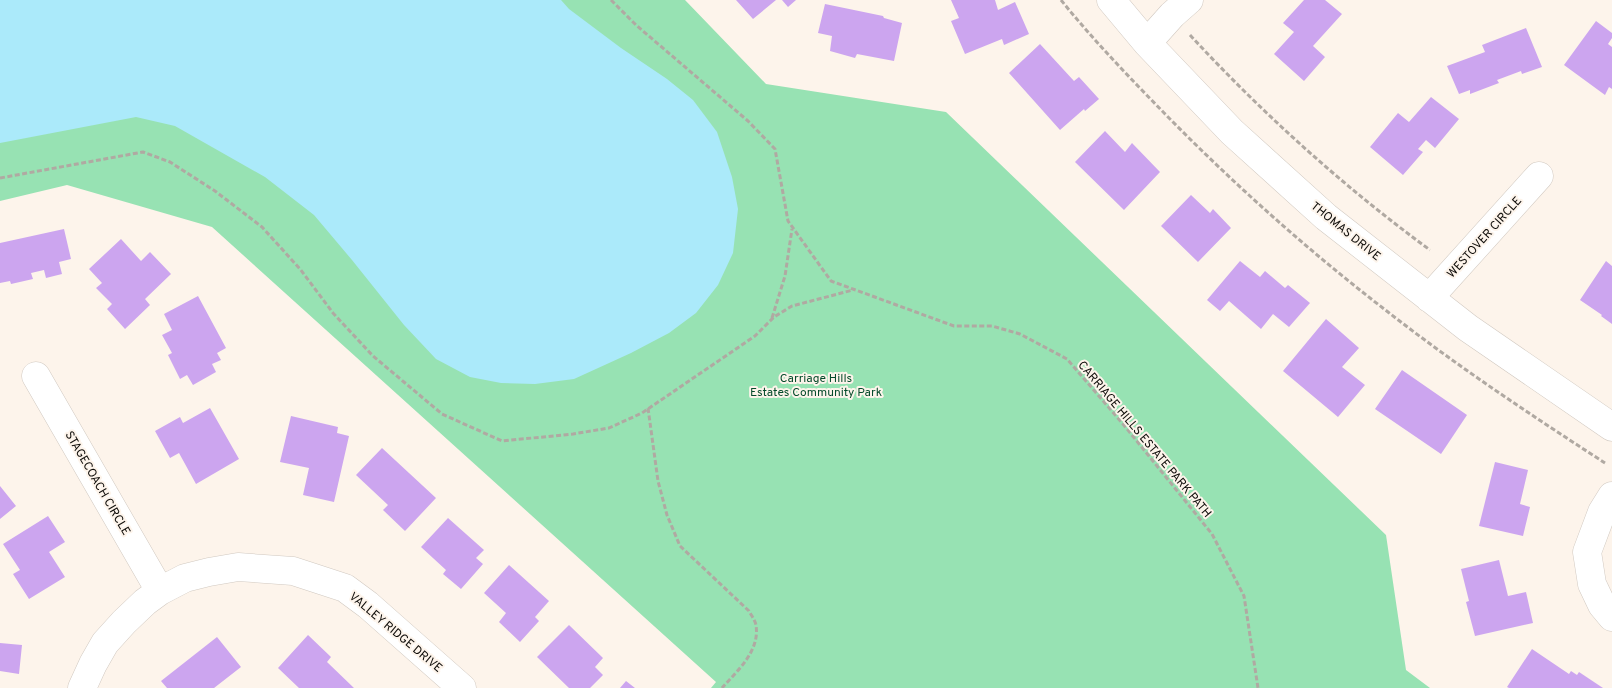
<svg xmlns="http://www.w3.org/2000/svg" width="1612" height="688" viewBox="0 0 1612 688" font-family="Overpass,sans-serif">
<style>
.green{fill:#97e2b3}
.water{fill:#abeafa}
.building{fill:#cca5ef}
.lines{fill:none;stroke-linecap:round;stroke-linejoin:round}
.street-casing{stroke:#d1c9c1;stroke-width:29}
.path{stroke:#b0a9a2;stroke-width:3;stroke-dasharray:5 2.5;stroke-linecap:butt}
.street{stroke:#fff;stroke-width:28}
.labels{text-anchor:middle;stroke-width:4;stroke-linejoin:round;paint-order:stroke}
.street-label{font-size:12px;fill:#0e0c09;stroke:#fdf4eb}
.park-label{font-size:12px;fill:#044a2a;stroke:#fdf4eb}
</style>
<rect width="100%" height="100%" fill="#fdf4eb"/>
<path class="green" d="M 0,0 L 685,0 L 766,84 L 946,112 L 1386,535 L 1406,670 L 1430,688 L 711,688 L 716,682 L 212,227 L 67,185 L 0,201 Z"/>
<path class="water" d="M 0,0 L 561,0 L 569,9 L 621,48 L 667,79 L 693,100 L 717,132 L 732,177 L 738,209 L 733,253 L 718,285 L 696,313 L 669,333 L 631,353 L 574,379 L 535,384 L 501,383 L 470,377 L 436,359 L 404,325 L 352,260 L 314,215 L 265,177 L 175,126 L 136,117 L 0,143 Z"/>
<path class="building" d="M 736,0 L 776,0 L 753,19 Z
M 782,0 L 796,0 L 788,7 Z
M 951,0 L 995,0 L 998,10 L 1015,2 L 1029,34 L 1004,45 L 1002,39 L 965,54 L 951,21 L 959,18 Z
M 1304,0 L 1325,0 L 1342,14 L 1313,46 L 1325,57 L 1304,81 L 1274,54 L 1294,32 L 1283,23 Z
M 825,4 L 883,16 L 884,18 L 902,23 L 894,61 L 857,54 L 855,58 L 830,51 L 832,36 L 818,33 Z
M 1596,21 L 1612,33 L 1612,38 L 1608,44 L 1612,47 L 1612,89 L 1609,87 L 1605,95 L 1564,65 Z
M 1526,28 L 1542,67 L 1522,74 L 1521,71 L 1497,80 L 1499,83 L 1470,94 L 1470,90 L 1459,94 L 1447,66 L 1485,52 L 1482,45 Z
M 1040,44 L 1074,81 L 1079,77 L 1099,99 L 1085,111 L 1084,109 L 1060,130 L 1009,73 Z
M 1431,97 L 1459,119 L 1435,148 L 1426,140 L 1418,149 L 1423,152 L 1403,175 L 1370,147 L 1398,113 L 1409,122 Z
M 1105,131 L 1125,152 L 1132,143 L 1160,172 L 1124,210 L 1075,162 Z
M 1191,195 L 1210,213 L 1213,209 L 1231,228 L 1198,262 L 1161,226 Z
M 64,229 L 71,259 L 59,262 L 62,274 L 46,278 L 44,270 L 31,273 L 33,279 L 11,284 L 10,281 L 0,283 L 0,243 Z
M 121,239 L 141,261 L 150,252 L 171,274 L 145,299 L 150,305 L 125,329 L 107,309 L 112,304 L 96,288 L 102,283 L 89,269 Z
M 1240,261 L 1260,277 L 1265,271 L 1285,288 L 1288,285 L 1310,303 L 1289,327 L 1273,314 L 1261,329 L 1229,301 L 1220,311 L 1207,300 Z
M 1606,261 L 1612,266 L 1612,324 L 1601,316 L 1602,315 L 1580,300 Z
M 198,296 L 226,348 L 217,353 L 221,360 L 212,364 L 216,372 L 193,385 L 187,375 L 180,379 L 168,355 L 172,353 L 162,335 L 172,330 L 164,314 Z
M 1326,319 L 1359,348 L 1342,367 L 1365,385 L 1338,417 L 1283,371 Z
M 1402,370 L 1467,415 L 1441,454 L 1375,409 Z
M 210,408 L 239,459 L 196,484 L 179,453 L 170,458 L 155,431 L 180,417 L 183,423 Z
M 291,416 L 338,427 L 337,433 L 349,436 L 334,502 L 303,495 L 309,468 L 280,462 Z
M 382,448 L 436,498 L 405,531 L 383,510 L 388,505 L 356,475 Z
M 1495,462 L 1528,470 L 1520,504 L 1530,507 L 1523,536 L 1479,526 Z
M 0,486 L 16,506 L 0,519 Z
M 48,516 L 65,542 L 49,552 L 65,577 L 29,599 L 13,574 L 20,570 L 3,544 Z
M 448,518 L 484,550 L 476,558 L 483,564 L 461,589 L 443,574 L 446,570 L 421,547 Z
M 1499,560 L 1508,596 L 1526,592 L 1533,623 L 1475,636 L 1466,602 L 1469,601 L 1461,569 Z
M 509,565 L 549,601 L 535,617 L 539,621 L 520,642 L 499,622 L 506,613 L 484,593 Z
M 569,625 L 603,658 L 595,667 L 603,675 L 590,688 L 569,688 L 537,657 Z
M 308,635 L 331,657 L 327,662 L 354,688 L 299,688 L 278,668 Z
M 217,637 L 241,667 L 214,688 L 167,688 L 161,681 Z
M 0,643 L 22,645 L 19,674 L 0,671 Z
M 1532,649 L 1569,674 L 1571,671 L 1577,675 L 1579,672 L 1603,688 L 1509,688 L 1507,687 Z
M 626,681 L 635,688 L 620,688 Z"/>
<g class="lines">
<defs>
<path id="street" d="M 1111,0 L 1147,43 L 1232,132 L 1326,217 L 1468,328 L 1612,427
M 1147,43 L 1172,15 L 1189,0
M 1429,298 L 1539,176
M 36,376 L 160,591
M 1612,496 L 1602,512 L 1587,552 L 1592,584 L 1602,605 L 1612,617
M 82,688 L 93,664 L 105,643 L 124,622 L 145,602 L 160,591 L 185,578 L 209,572 L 238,567 L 293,571 L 345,588 L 368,605 L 462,688"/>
</defs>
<use href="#street" class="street-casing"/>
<path class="path" d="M 611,0 L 636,25 L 748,121 L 775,149 L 788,221 L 831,281 L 954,326 L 992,326 L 1020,334 L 1067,359 L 1123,424 L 1212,534 L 1244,596 L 1258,688
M 1061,0 C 1094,41 1131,79 1168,117 C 1237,187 1310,252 1388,312 C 1457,366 1531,415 1605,463
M 1190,35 C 1263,114 1344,187 1430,250
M 0,178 L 143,152 L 170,162 L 215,191 L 262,227 L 300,269 L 333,313 L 373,356 L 442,414 L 502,441 L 573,434 L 609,428 L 642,413 L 755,336 L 774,317 L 792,306 L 853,290
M 772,318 L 785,276 L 792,229
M 648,408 L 658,481 L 667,515 L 680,546 L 749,611 C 751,615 755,620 756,625 C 760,651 738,670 722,688"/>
<use href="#street" class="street"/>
</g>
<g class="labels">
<g class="street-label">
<text transform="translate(1346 231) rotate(39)" y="4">THOMAS DRIVE</text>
<text transform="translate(1484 237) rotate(-48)" y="4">WESTOVER CIRCLE</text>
<text transform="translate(1145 439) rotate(50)" y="4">CARRIAGE HILLS ESTATE PARK PATH</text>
<text transform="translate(98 483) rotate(60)" y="4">STAGECOACH CIRCLE</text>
<text transform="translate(396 632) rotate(40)" y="4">VALLEY RIDGE DRIVE</text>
</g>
<g class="park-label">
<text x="816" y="382">Carriage Hills<tspan x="816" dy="14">Estates Community Park</tspan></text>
</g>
</g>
</svg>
